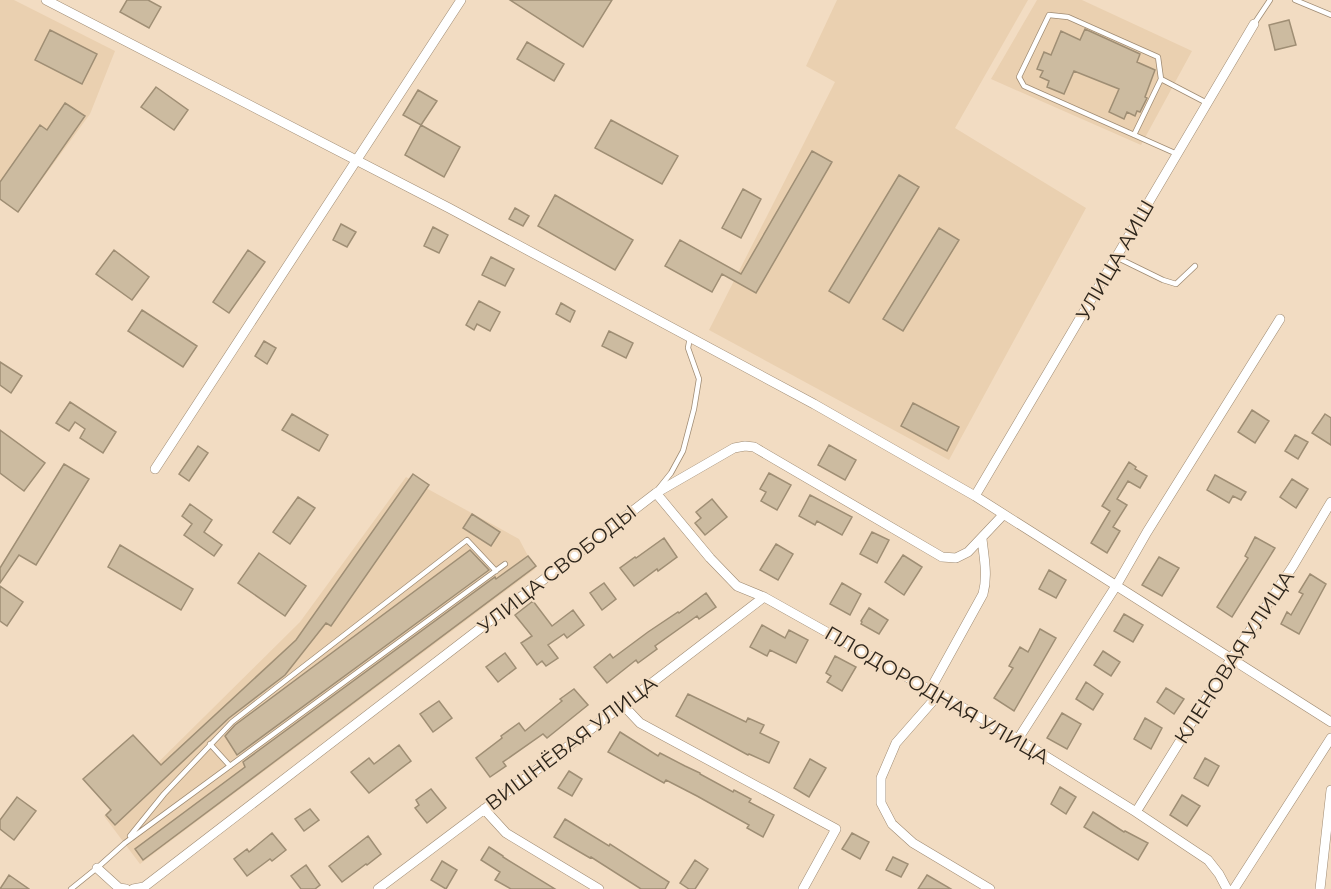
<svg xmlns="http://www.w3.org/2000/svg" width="1331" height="889" viewBox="0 0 1331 889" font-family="Montserrat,sans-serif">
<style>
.built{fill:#ead0b0}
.building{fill:#ccbba0;stroke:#9f8e74;stroke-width:1.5}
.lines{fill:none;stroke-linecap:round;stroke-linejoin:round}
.lane-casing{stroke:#9f8b73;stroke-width:6}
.street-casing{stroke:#9f8b73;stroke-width:10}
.lane{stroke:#fff;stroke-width:4.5}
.street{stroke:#fff;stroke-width:9}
.labels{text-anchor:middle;stroke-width:4.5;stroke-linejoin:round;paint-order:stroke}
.street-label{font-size:20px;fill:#2d251b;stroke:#f2dcc2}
</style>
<rect width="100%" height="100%" fill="#f2dcc2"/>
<path class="built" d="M 0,0 L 14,0 L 115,51 L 90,114 L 18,212 L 0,199 Z
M 837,0 L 1028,0 L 955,128 L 1086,208 L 949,460 L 709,330 L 835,82 L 806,66 Z
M 1037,0 L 1082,0 L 1192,51 L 1141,145 L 991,79 Z
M 406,477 L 519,539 L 535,569 L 140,864 L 104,816 L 300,622 Z"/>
<path class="building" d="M 127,0 L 148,0 L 161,7 L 149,28 L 120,12 Z
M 510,0 L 612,0 L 583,47 Z
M 1289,20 L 1296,45 L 1275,50 L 1269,25 Z
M 1085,29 L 1140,54 L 1137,62 L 1155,70 L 1145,97 L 1147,98 L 1140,112 L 1137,111 L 1135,116 L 1127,112 L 1124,119 L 1109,112 L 1119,89 L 1074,71 L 1064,94 L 1047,87 L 1049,81 L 1040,77 L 1043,71 L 1037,69 L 1044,52 L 1051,55 L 1061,31 L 1080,40 Z
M 50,30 L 97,54 L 82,84 L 35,60 Z
M 527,42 L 564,64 L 554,81 L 517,59 Z
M 156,87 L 188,110 L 174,130 L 141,107 Z
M 418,90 L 437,101 L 421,125 L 403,115 Z
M 65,103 L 85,116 L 18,212 L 0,199 L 0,182 L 40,125 L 47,130 Z
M 611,120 L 678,156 L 662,184 L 595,148 Z
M 421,125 L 460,147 L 444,177 L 405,155 Z
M 812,151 L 832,162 L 756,293 L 722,274 L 712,292 L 665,266 L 680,240 L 741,274 Z
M 899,175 L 919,187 L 849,303 L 829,291 Z
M 743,189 L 761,199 L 741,238 L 722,228 Z
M 555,195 L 633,240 L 615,270 L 538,226 Z
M 515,208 L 529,216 L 523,226 L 509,219 Z
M 341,224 L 356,232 L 347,247 L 333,240 Z
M 433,227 L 448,235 L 439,253 L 424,246 Z
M 939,228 L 959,240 L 903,331 L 883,319 Z
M 114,250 L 149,277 L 132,300 L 96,274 Z
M 248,250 L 265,262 L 229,313 L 213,302 Z
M 491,257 L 514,269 L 505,286 L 482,275 Z
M 479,301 L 500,312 L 490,331 L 477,324 L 474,330 L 466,325 Z
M 561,303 L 575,311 L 570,322 L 556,314 Z
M 142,310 L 197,346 L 183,367 L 128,331 Z
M 609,331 L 633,343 L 626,358 L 602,346 Z
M 264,341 L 276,348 L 267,364 L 255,356 Z
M 0,362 L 22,376 L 11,393 L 0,385 Z
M 70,402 L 116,432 L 103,453 L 80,438 L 85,429 L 75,422 L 69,431 L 56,423 Z
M 913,403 L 959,427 L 947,451 L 901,426 Z
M 1252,410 L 1269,421 L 1255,443 L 1238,432 Z
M 292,414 L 328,435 L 319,451 L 282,430 Z
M 1325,414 L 1331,418 L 1331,445 L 1312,433 Z
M 0,430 L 45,463 L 24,491 L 0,473 Z
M 1295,435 L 1308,442 L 1298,459 L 1285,451 Z
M 829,445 L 856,460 L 845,480 L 818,465 Z
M 198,446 L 208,453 L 189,481 L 179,474 Z
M 1129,462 L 1136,467 L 1135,469 L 1147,476 L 1140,488 L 1128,481 L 1117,499 L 1127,505 L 1113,527 L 1120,531 L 1107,553 L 1091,543 L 1110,511 L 1102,506 Z
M 64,464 L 89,479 L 36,565 L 19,555 L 0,583 L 0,568 Z
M 769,473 L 791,485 L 777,510 L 761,501 L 766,492 L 760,489 Z
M 413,474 L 429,485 L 331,626 L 326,623 L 285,675 L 229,718 L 115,825 L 106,815 L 111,810 L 83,779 L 133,735 L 161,765 L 296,640 Z
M 1215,475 L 1246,492 L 1241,500 L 1233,496 L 1229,503 L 1207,490 Z
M 1292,479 L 1308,489 L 1296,508 L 1280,497 Z
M 810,495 L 852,517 L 842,535 L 817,521 L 815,525 L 799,516 Z
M 298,497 L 315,508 L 290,544 L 273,532 Z
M 712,499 L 727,517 L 705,535 L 695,523 L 701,518 L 696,512 Z
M 190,504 L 212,520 L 204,532 L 222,545 L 214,556 L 184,535 L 192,524 L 182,516 Z
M 472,514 L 500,532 L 491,546 L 463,528 Z
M 872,532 L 889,540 L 877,563 L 860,554 Z
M 1255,537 L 1275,548 L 1232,617 L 1217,607 L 1248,558 L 1245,556 Z
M 664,538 L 677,557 L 658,571 L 657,569 L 634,586 L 620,568 L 635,557 L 636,558 Z
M 776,544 L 793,554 L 778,580 L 760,570 Z
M 120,545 L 193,589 L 181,610 L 108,567 Z
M 470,550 L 489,570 L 237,755 L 225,736 L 235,725 Z
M 259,553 L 306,586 L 285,616 L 238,583 Z
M 903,555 L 922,567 L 904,595 L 885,582 Z
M 528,556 L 536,566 L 143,860 L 135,849 L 245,767 L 243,762 L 495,577 L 496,579 Z
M 1159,557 L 1179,568 L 1162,596 L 1142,585 Z
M 1049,570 L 1066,580 L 1056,598 L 1039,589 Z
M 1310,574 L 1326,584 L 1299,634 L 1281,624 L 1287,612 L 1291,615 L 1303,594 L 1299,592 Z
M 604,583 L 616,599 L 602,610 L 590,593 Z
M 842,583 L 861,594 L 850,615 L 830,604 Z
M 0,586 L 23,602 L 7,626 L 0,621 Z
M 706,593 L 716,607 L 699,619 L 697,616 L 655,646 L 657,649 L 638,663 L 636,660 L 607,683 L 594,667 L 610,654 L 613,658 L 648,632 L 678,612 L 679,613 Z
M 533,601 L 552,626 L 573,610 L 584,625 L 567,638 L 564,634 L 548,645 L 558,658 L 546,666 L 542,661 L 537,665 L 521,643 L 532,636 L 515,615 Z
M 869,608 L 888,620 L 879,634 L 861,624 L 862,622 L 861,621 Z
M 1124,614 L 1143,625 L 1133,642 L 1114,631 Z
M 762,625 L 785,638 L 789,630 L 808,640 L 796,663 L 770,650 L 767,656 L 750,647 Z
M 1040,629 L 1056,638 L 1014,711 L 994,698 L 1013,668 L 1009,666 L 1020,647 L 1028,652 Z
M 1103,651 L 1120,662 L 1111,676 L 1094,665 Z
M 505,653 L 516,668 L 498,682 L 486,667 Z
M 835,656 L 856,667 L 842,691 L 827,682 L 831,676 L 826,673 Z
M 1086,682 L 1103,694 L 1093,710 L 1076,699 Z
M 1166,688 L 1184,699 L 1174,714 L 1157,702 Z
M 574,689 L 588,705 L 547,738 L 543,734 L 503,762 L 506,766 L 490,777 L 476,758 L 502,738 L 501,736 L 519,723 L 525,731 L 562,701 L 560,699 Z
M 688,694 L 746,722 L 748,718 L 764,725 L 760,733 L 779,742 L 769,763 L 749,754 L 748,755 L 676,716 Z
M 439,701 L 452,718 L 433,732 L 420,714 Z
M 1062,713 L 1081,724 L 1067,749 L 1047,738 Z
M 1145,718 L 1162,728 L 1151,749 L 1134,739 Z
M 620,732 L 658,756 L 660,753 L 685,766 L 700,773 L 700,774 L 733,792 L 734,790 L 751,799 L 749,802 L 774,815 L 763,837 L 747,828 L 749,825 L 697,796 L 666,780 L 664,783 L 608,752 Z
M 399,745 L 411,761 L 369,793 L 351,772 L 369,758 L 374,764 Z
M 1205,758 L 1219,766 L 1208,786 L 1194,778 Z
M 810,759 L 826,768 L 809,797 L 794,788 Z
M 569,771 L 582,779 L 572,796 L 558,788 Z
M 1060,787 L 1076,797 L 1066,814 L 1051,804 Z
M 431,789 L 446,808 L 427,823 L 415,808 L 419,805 L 416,800 Z
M 1182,795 L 1200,806 L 1187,826 L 1170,815 Z
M 17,797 L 36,811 L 14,840 L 0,829 L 0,820 Z
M 310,809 L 319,820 L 304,831 L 295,819 Z
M 1093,812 L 1124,832 L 1125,831 L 1148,843 L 1138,860 L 1084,827 Z
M 565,819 L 609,846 L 610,844 L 669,882 L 665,889 L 641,889 L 591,857 L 590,858 L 554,837 Z
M 272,833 L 286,850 L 272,861 L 270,859 L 247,876 L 234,859 L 247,849 L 249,852 Z
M 852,833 L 869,842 L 860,859 L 842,849 Z
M 368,836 L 381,854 L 367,865 L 366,864 L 342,882 L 329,866 Z
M 489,847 L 503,856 L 503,857 L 555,889 L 511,889 L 495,880 L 500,872 L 481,860 Z
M 893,857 L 908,864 L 901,877 L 886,870 Z
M 695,860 L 708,869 L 695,889 L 689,889 L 680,883 Z
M 442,861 L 457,870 L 446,889 L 431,880 Z
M 306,865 L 320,885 L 315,889 L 301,889 L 291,876 Z
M 9,875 L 29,889 L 0,889 Z
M 927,875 L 951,889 L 918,889 Z"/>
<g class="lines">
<defs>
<path id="lane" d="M 1295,0 L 1331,15
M 1254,24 L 1270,0
M 1134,135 L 1161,79
M 1177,154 L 1024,86 L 1019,77 L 1049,15 L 1068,17 L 1158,57 L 1161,79 L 1207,103
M 1116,257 L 1163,280 L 1176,284 L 1195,266
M 659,488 L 671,473 L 683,451 L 694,409 L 699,379 L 688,348 L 690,337
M 210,744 L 230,766
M 130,836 L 164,794 L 232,722 L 467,540 L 496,571
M 71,889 L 97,868 L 125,843 L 505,564"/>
<path id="street" d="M 46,0 L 449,208 L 814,404 L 975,496 L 1331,722
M 155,469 L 461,0
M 656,493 L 710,558 L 737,586 L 764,597 L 930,690 L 939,694 L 1018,739 L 1136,812 L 1208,860 L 1219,874 L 1227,889
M 975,496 L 1254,24
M 930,690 L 983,594 C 988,576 984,557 982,539
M 939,694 L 896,743 L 881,778 L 881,803 L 892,824 L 913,843 L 990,889
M 623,705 L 640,723 L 836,829 L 803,889
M 1018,739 L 1116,586 L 1147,532 L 1280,319
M 484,809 L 506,833 L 599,889
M 1136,812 L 1231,659 L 1293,566 L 1331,502
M 97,868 L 119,888 L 126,889
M 133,889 L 144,887 L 656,493 L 734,448 L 745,446 L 754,447 L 942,557 L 956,558 L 968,552 L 1003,515
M 378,889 L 623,705 L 764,597
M 1234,889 L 1331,738
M 1320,889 L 1331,790"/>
</defs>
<use href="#lane" class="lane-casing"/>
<use href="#street" class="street-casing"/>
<use href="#lane" class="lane"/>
<use href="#street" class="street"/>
</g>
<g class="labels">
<g class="street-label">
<text transform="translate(1115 260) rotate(-60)" y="7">УЛИЦА АИШ</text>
<text transform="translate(557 569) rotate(-38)" y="7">УЛИЦА СВОБОДЫ</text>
<text transform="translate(1234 657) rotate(-57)" y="7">КЛЕНОВАЯ УЛИЦА</text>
<text transform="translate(937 695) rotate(30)" y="7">ПЛОДОРОДНАЯ УЛИЦА</text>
<text transform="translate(571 743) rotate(-37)" y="7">ВИШНЁВАЯ УЛИЦА</text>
</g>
</g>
</svg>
